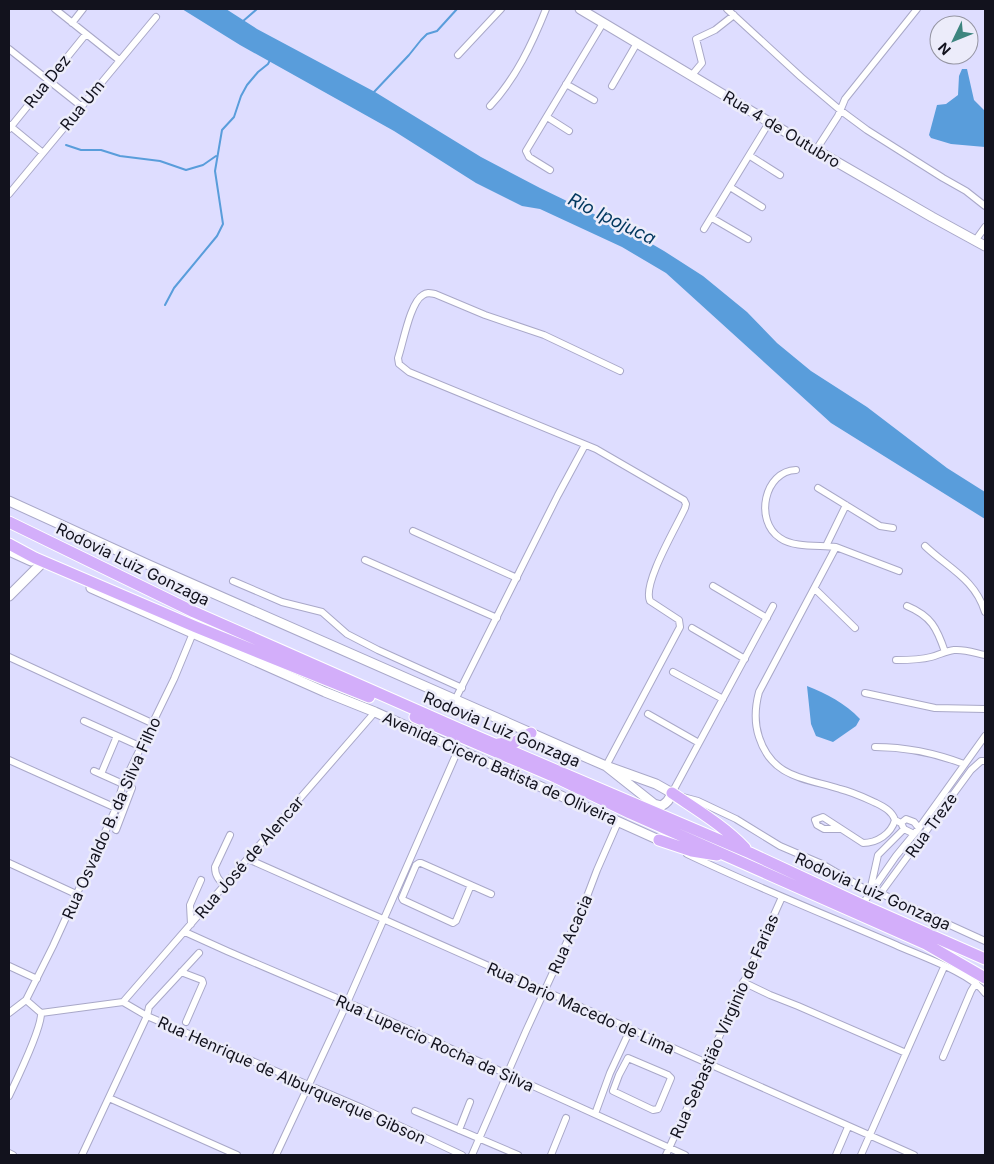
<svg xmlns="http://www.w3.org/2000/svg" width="994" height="1164" viewBox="0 0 994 1164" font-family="Inter,sans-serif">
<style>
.water{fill:#599ddb}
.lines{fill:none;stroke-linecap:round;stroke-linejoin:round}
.stream{stroke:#599ddb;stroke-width:2}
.street-casing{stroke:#a9a8c8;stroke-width:8}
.secondary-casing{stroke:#a9a8c8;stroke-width:11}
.highway-casing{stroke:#fff;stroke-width:13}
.street{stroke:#fff;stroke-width:6}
.secondary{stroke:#fff;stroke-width:9}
.highway{stroke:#d3aefa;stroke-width:11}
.labels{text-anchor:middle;stroke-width:5;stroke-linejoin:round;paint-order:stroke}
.street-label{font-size:16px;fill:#12121d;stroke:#ececfa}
.water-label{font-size:18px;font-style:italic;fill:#00375e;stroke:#ececfa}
</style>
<rect width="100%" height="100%" fill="#deddff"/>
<path class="water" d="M 182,9 L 226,9 L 257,29 L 375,92 L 481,157 L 540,188 L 633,233 L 664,251 L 703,276 L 747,312 L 777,343 L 811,371 L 867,407 L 947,468 L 985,492 L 985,519 L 831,423 L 666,273 L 622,247 L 540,209 L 522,206 L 476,183 L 394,131 L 240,45 Z
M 962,69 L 967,69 L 974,100 L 985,111 L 985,147 L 951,144 L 931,138 L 929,135 L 937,105 L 946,104 L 958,95 L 959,76 Z
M 807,686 C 827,694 845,703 860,719 L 856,726 L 833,742 L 816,736 L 811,724 Z"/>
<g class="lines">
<path class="stream" d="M 242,22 L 257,9
M 374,92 L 409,55 L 421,40 L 427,34 L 437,31 L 457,9
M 66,145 L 81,150 L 101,150 L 120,156 L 160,161 L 186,170 L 203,165 L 216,156
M 165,305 L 174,288 L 217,236 L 223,224 L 215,171 L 222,130 L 234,117 L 241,96 L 247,85 L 258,72 L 268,64 L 270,60"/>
<defs>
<path id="street" d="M 55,9 L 119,60
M 727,9 L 801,77 L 840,110 L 867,130 L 943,178 L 966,191 L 985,206
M 72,23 L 83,9
M 9,49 L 81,106
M 458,55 L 501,9
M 692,75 L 702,63 L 696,39 L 715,30 L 734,15
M 566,84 L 594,100
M 612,86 L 637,43
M 490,106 C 516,78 532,44 546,9
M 547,117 L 569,131
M 9,125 L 43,153
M 9,129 L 86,34
M 816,150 L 838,116 L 845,99 L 917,9
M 750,156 L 780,175
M 550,170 L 529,157 L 526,151 L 603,23
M 730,187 L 762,207
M 9,194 L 156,17
M 712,218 L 748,239
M 704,229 L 770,121
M 975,241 L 985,227
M 796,470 C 764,471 754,521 780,538 C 794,548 819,545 836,547
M 818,488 L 880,526 L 893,528
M 413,531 L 517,578
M 826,546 L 846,505
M 925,546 C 948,568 975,579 985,612
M 365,560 L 497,618
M 899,571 L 836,547 L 759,692 C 755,707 754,722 759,737 C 772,778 805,778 840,789 C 853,792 865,798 876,803 C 884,807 892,811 895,820 L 901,823 L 904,829 L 914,834
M 233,581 L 282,602 L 322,612 L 347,634 L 378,650 L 462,688
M 713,586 L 767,618
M 815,589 L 855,628
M 907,606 C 931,616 937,628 945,652
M 692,628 L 745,659
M 9,657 L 154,724
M 896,660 C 908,660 920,660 931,657 C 939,655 946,651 954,650 C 965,649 975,653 985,655
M 673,672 L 723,699
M 865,693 L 935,708 L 985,709
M 455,700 L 558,495 L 585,445
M 648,714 L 699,743
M 84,721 L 135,744
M 875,747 C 907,747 935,753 964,764
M 9,760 L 116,808
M 606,766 L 680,627 L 679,620 L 650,601 C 642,584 677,526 685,508 L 686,504 L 684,500 L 596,449 L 409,372 L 399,364 L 398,358 C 403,344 410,302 423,295 C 427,292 430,293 435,294 L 485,315 L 544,335 L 620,371
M 94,771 L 123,784 L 129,784 L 132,788 L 116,830
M 101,774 L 117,736
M 672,793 L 773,606
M 683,797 L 698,801 L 736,819 L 780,846 L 822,864 L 870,892 L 884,895 L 985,941
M 901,823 L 906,819 L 914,822 L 919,828
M 840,829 L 824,829 L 817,825 L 815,820 L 823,817 L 863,843 C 877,843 891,834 895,820
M 687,854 C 756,887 826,915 896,945 C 920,956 971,973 985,993
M 248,859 L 914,1155
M 9,863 L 76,894
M 471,885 L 456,921 L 453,923 L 403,900 L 402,898 L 416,865 L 419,863 L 421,863 L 491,894
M 225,886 C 219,880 215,876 215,867 L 230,835
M 870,891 L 878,855 L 904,829
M 880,894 L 971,770 L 981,761 L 985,761
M 862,905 L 896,856 L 919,828 L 985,736
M 191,924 L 190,905 L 201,880
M 185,932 L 227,951 L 379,1016 L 685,1155
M 9,966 L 37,979
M 181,972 L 202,980 L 203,983 L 186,1022
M 743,982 L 770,995 L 798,1006 L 906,1053
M 26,1000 L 41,1013 L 123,1002
M 123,1002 L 375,712
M 123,1002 L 147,1016 L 362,1108 L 462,1155
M 9,1013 L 26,1000 L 53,946 L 116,808 L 123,784 L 174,679 L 193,633
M 943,1057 L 971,991 L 976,983
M 628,1058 L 668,1075 L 671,1078 L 658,1109 L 653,1110 L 613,1091 L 619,1075 Z
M 9,1096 C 17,1079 42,1028 41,1013
M 109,1098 L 237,1155
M 415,1111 L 518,1155
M 595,1114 L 610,1073 L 630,1030
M 459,1130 L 470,1102
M 9,1153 L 13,1155
M 82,1155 L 147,1016 L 149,1007 L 199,953
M 276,1155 L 347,1003 L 458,750
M 472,1155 L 526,1031 L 583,907 L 597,870 L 618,822
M 551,1155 L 566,1118
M 666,1155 L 782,897
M 836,1155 L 848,1127
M 861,1155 L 944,967"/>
<path id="secondary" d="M 580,9 L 816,150 L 932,217 L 985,246
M 9,501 L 149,565 L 606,766 L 656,784 L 672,793 C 669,800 667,803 661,806 L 654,804 L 606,766
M 9,551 L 31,561
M 91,588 L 325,692 L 375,712 L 659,840
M 9,596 L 40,565"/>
<path id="highway" d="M 9,522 L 194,612 L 457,728 L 750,853 L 862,905 L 985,959
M 9,544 L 35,558 L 196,627 L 369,697
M 415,717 L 555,777 L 630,813 L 926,944 L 985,978
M 498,744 L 515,742 L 531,733
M 672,793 C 697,810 724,826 745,848
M 659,840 L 692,851 L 717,855"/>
</defs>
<use href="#street" class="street-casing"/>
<use href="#secondary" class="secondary-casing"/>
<use href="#highway" class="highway-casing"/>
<use href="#street" class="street"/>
<use href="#secondary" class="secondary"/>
<use href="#highway" class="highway"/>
</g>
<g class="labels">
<g class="street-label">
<text transform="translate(47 81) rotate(-51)" y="6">Rua Dez</text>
<text transform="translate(82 105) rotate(-51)" y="6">Rua Um</text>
<text transform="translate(782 129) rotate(31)" y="6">Rua 4 de Outubro</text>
<text transform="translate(133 564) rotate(26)" y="6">Rodovia Luiz Gonzaga</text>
<text transform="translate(502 729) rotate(23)" y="6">Rodovia Luiz Gonzaga</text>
<text transform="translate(500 768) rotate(24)" y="6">Avenida Cicero Batista de Oliveira</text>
<text transform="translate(111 818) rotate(-66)" y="6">Rua Osvaldo B. da Silva Filho</text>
<text transform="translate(931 825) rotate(-54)" y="6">Rua Treze</text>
<text transform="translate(249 857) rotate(-49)" y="6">Rua José de Alencar</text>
<text transform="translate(873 891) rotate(24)" y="6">Rodovia Luiz Gonzaga</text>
<text transform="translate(570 934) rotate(-66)" y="6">Rua Acacia</text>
<text transform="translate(581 1008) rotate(24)" y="6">Rua Dario Macedo de Lima</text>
<text transform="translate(724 1026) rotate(-66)" y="6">Rua Sebastião Virginio de Farias</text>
<text transform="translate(435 1043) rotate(24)" y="6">Rua Lupercio Rocha da Silva</text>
<text transform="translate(292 1080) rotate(24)" y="6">Rua Henrique de Alburquerque Gibson</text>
</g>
<g class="water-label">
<text transform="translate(612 219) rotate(26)" y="6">Rio Ipojuca</text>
</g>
</g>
<rect width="994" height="1164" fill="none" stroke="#12121d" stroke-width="20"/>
<g transform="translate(954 40) rotate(227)"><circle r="24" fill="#ececfa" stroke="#9595a2"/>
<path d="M0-4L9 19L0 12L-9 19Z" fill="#3d857f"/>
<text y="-8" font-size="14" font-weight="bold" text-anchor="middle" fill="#12121d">N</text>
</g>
</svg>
